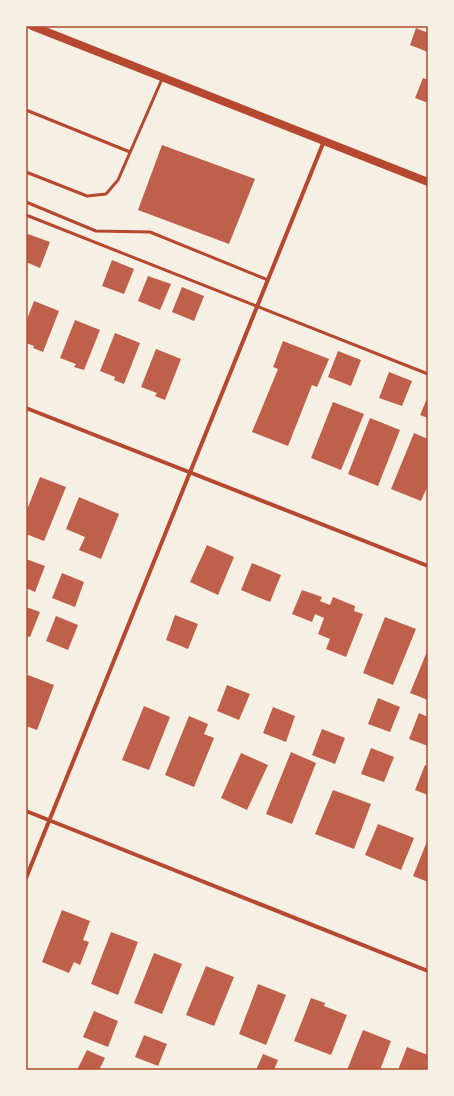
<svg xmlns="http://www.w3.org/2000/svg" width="454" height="1096" viewBox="0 0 454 1096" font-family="'Source Serif 4',serif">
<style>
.building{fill:#bf614a}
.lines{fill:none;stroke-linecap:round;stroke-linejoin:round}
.service{stroke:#b5482f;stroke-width:3}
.minor{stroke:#b5482f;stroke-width:4}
.secondary{stroke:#b5482f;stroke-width:8}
.neatline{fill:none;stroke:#b5482f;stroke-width:1.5}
</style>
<rect width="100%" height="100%" fill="#f6efe4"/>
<path class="building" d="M 416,28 L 428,33 L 428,52 L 410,45 Z
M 423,78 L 428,80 L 428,103 L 415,98 Z
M 162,145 L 255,179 L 229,244 L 138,210 Z
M 28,234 L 50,242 L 40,268 L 26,262 L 26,239 Z
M 112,260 L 134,269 L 124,294 L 102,286 Z
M 148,276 L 171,284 L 160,310 L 138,301 Z
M 182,287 L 204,296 L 194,321 L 172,312 Z
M 34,301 L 59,311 L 43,352 L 33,348 L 34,346 L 26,343 L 26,322 Z
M 75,320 L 100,330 L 84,370 L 74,367 L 76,364 L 60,358 Z
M 115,333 L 140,343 L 124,384 L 114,380 L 115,377 L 100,371 Z
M 283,341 L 329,359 L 317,387 L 312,385 L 288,446 L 252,432 L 278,369 L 273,367 Z
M 156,349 L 181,359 L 165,400 L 155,396 L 157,393 L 141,387 Z
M 338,351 L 361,360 L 351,386 L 328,377 Z
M 389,372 L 412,381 L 402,406 L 379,398 Z
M 428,396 L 428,418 L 420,415 Z
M 333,402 L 364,414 L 341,470 L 311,458 Z
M 370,418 L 400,430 L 378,486 L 348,474 Z
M 414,433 L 428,439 L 428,485 L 421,501 L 391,489 Z
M 40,477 L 66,487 L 44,541 L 26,534 L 26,512 Z
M 79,497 L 119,514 L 101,559 L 79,550 L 85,537 L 66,529 Z
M 207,545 L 234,557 L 218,595 L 190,582 Z
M 26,559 L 45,566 L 35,592 L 26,588 Z
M 252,563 L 281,575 L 270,602 L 241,590 Z
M 62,573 L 84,582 L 75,607 L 52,598 Z
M 302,590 L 322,597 L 320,601 L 330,605 L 333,597 L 355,606 L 354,611 L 363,614 L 346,657 L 326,649 L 330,639 L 318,634 L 324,618 L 315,614 L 312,622 L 292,614 Z
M 26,607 L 40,612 L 30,637 L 26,636 Z
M 175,615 L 198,624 L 188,649 L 166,640 Z
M 56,616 L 78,625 L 68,650 L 46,641 Z
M 385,617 L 416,629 L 393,685 L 363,673 Z
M 428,649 L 428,700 L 410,693 Z
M 28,675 L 54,685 L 37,730 L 26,726 L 26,680 Z
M 227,685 L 250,694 L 239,720 L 217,711 Z
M 378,698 L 400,707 L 390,732 L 368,724 Z
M 144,706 L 170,717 L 149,770 L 122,760 Z
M 273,707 L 295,716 L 286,742 L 263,733 Z
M 419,713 L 428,717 L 428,746 L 409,739 Z
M 189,716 L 208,724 L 204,734 L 214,738 L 194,787 L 165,775 Z
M 322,729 L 345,738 L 335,764 L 312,755 Z
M 371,748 L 394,757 L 384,782 L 361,774 Z
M 291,752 L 316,763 L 292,824 L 266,814 Z
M 241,753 L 268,765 L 247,810 L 221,798 Z
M 425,765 L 428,766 L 428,795 L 415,790 Z
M 333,790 L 371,804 L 354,849 L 315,834 Z
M 378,824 L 414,838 L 401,870 L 365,855 Z
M 428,839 L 428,882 L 413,876 Z
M 62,910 L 90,921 L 83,940 L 89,942 L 80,965 L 74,962 L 69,973 L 42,962 Z
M 111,932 L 138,942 L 118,995 L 91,984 Z
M 154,953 L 182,964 L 162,1014 L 134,1003 Z
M 206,966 L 234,977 L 214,1026 L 186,1015 Z
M 258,984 L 286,995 L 266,1045 L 239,1034 Z
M 311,998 L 325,1003 L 324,1006 L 347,1015 L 331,1055 L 294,1041 Z
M 94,1011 L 118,1021 L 108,1047 L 83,1037 Z
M 363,1030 L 391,1041 L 380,1070 L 347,1070 Z
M 144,1035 L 167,1044 L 158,1066 L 135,1057 Z
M 407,1047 L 428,1055 L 426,1064 L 428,1065 L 428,1070 L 398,1070 Z
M 87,1050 L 105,1058 L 99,1070 L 77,1070 Z
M 263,1054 L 278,1060 L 274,1070 L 256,1070 Z"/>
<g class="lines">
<path class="service" d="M 26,110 L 130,152
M 26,172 L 87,196 L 106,194 L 118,180 L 162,79
M 26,202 L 96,231 L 150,232 L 268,280
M 26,215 L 428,374"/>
<path class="minor" d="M 26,408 L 428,566
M 26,811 L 428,971
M 26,878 L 324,141"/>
<path class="secondary" d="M 32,26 L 428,182"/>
</g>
<rect width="454" height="1096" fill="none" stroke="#f6efe4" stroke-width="54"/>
<rect x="27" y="27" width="400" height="1042" class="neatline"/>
</svg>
